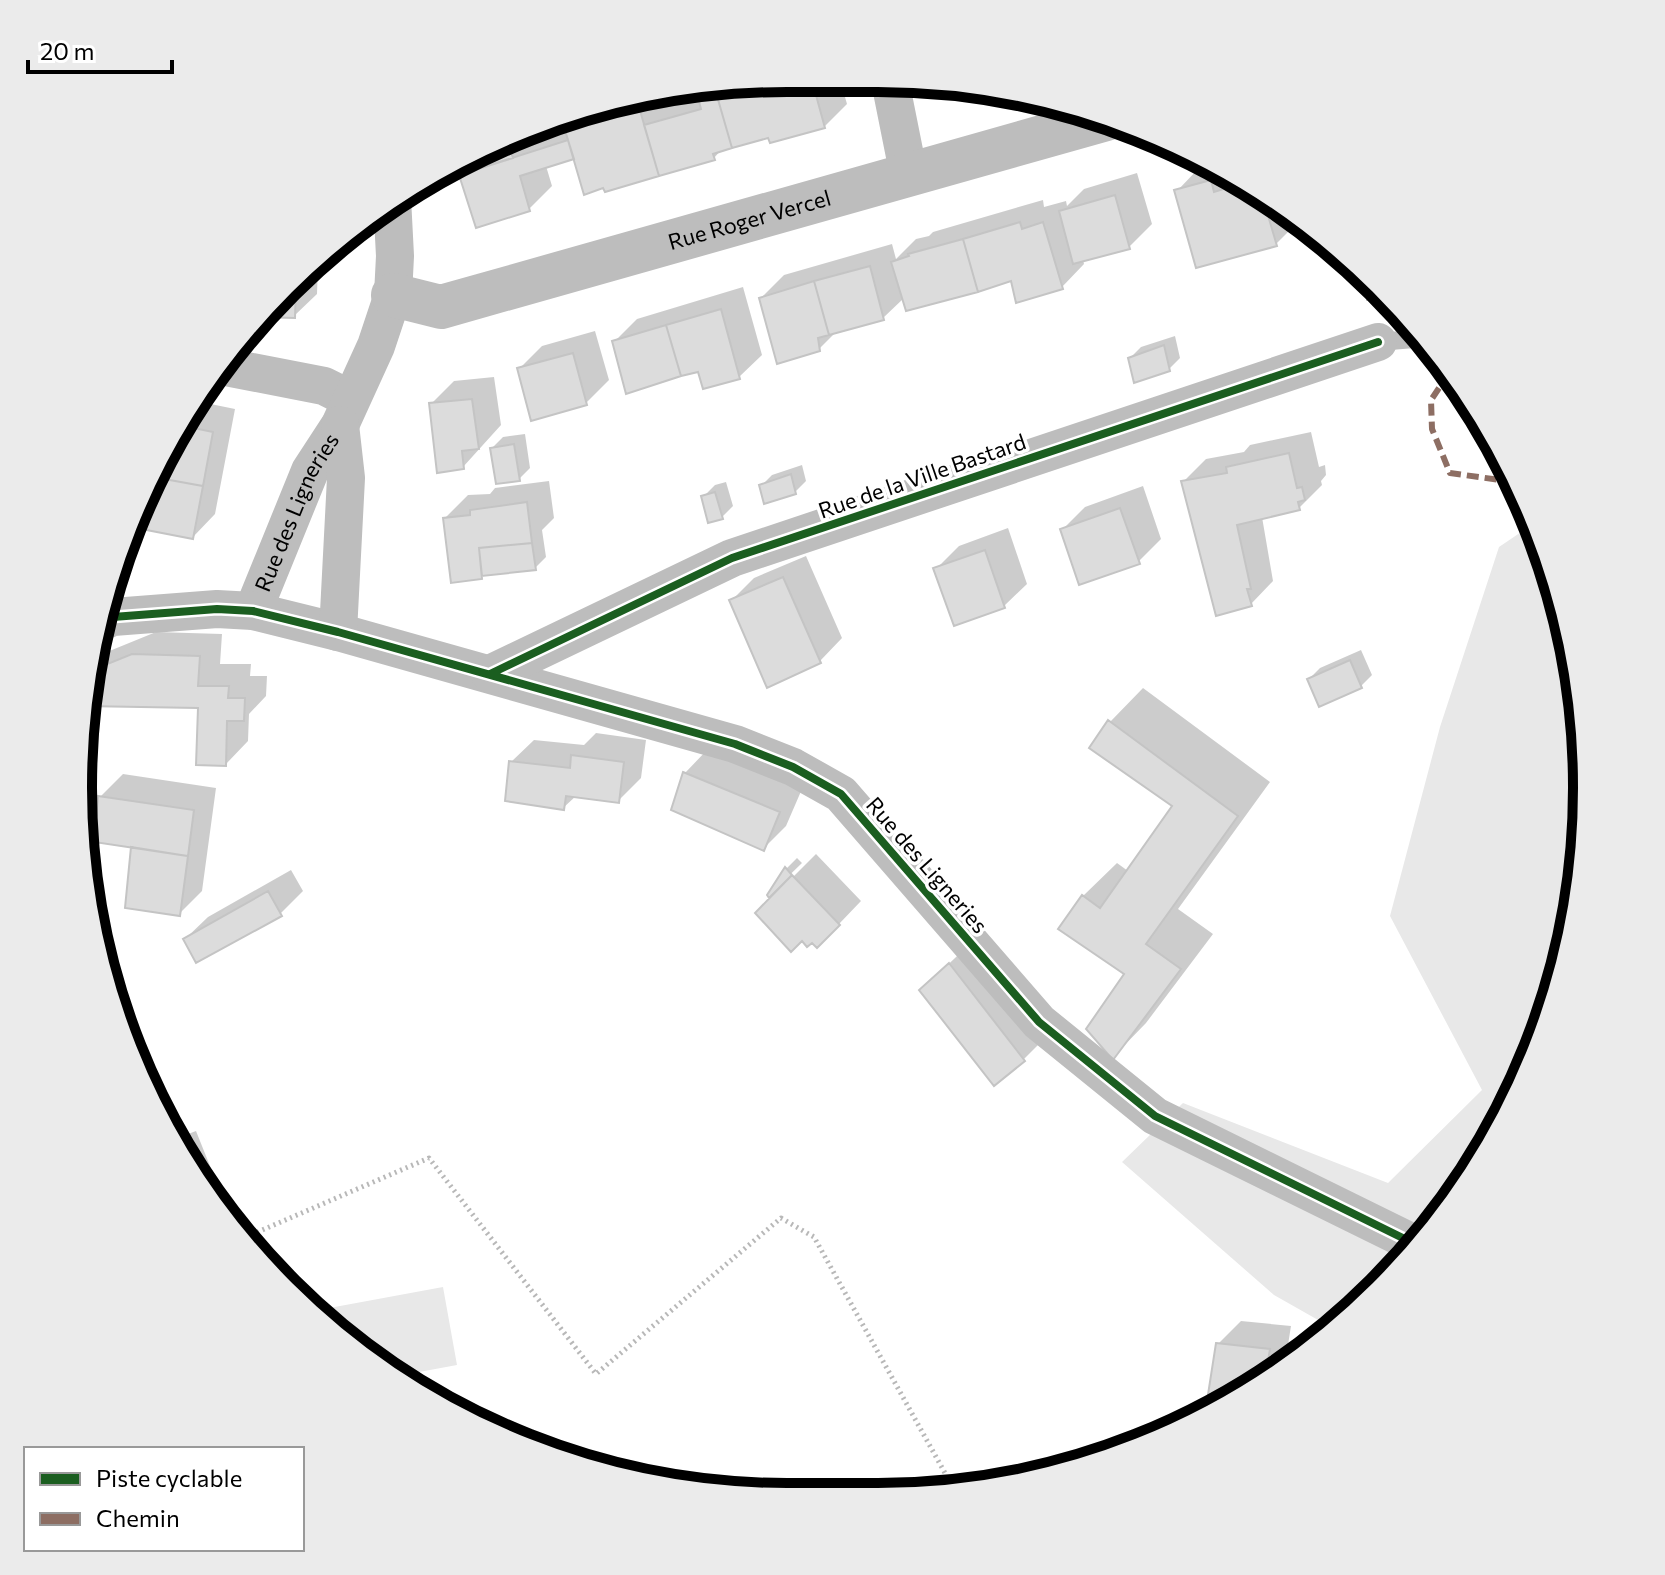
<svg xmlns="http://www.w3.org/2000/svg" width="1665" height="1575" viewBox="0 0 1665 1575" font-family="Commissioner,sans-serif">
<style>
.green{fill:#e8e8e8}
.shadow{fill:#0003}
.building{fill:#dcdcdc;stroke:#c4c4c4;stroke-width:2}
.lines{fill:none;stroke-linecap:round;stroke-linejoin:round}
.path{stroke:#b8b8b8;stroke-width:5;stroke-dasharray:2 4;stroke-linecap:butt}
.service{stroke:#bdbdbd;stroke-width:18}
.minor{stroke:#bdbdbd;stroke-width:38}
.tertiary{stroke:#bdbdbd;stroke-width:44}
.quiet{stroke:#8d6e63;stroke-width:6;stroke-dasharray:12 6;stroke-linecap:butt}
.cycleway-casing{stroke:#fff;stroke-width:13}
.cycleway{stroke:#1b5e20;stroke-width:8}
.labels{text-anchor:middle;stroke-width:7;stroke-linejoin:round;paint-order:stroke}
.street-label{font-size:22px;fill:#000;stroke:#fff}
.rim{fill:none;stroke:#000;stroke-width:10}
</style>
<rect width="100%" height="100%" fill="#fff"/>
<path class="green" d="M 1533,524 L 1549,560 L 1581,695 L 1585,834 L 1563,972 L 1514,1102 L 1440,1220 L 1345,1321 L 1334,1329 L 1274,1295 L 1122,1162 L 1183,1103 L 1388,1183 L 1482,1090 L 1390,916 L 1440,727 L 1499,547 Z
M 443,1287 L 457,1365 L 392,1377 L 313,1311 Z"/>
<path class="shadow" d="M 841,83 L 847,104 L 824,127 L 769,136 L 722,149 L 714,158 L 575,157 L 546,166 L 552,186 L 529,209 L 458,163 L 516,132 L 533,127 L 536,136 L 574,123 L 588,110 L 649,92 L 663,91 L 667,103 L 699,94 L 698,90 Z
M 1212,164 L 1297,217 L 1298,222 L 1276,244 L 1177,191 L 1199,168 Z
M 1137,173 L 1152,224 L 1129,247 L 1083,260 L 1084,264 L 1062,287 L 1013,279 L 904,298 L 883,318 L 838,330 L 819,349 L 761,298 L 784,275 L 892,244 L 896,259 L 916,239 L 929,236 L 933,232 L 1043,200 L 1044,207 L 1066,201 L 1067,206 L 1084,189 Z
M 318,264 L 317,294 L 294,316 L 259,315 Z
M 743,287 L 762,355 L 739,377 L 699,369 L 614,342 L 637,319 Z
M 595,331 L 609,380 L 586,403 L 519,369 L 542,346 Z
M 1175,336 L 1180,358 L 1169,369 L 1130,358 L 1141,347 Z
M 494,377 L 501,425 L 463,467 L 431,404 L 454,381 Z
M 196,401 L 235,409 L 215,514 L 193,537 L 131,525 L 173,433 Z
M 1311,432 L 1319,467 L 1325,465 L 1326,475 L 1321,481 L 1322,485 L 1299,508 L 1262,517 L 1273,581 L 1251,604 L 1183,482 L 1206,459 L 1244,452 L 1250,445 Z
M 525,434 L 530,468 L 519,479 L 492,448 L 503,437 Z
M 802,465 L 806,481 L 795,492 L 761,486 L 772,475 Z
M 549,481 L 554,518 L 542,530 L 546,557 L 535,568 L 485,573 L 481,577 L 445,518 L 468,495 L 490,494 L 495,488 Z
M 726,482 L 733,506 L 722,517 L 704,496 L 715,485 Z
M 1143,486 L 1161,539 L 1138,562 L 1062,530 L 1085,507 Z
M 1008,528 L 1027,584 L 1004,606 L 936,569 L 959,546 Z
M 806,556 L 842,638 L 820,661 L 731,601 L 754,578 Z
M 156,632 L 222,634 L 220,664 L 251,664 L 250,676 L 267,676 L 266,696 L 249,714 L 248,741 L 226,764 L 200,706 L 84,704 L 90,668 L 107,652 Z
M 1361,650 L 1372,675 L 1361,686 L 1320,704 L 1309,679 L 1320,668 Z
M 1143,688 L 1270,782 L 1178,909 L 1213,934 L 1146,1023 L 1113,1057 L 1127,974 L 1083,896 L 1117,863 L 1128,871 L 1175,806 L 1110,722 Z
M 596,733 L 646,740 L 641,778 L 618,801 L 576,796 L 563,808 L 511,762 L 534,740 L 584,745 Z
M 707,750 L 802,789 L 786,826 L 763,849 L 685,773 Z
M 123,774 L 216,788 L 202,891 L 179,914 L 100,797 Z
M 816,854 L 861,901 L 839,924 L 802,938 L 757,913 Z
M 797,858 L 802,863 L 769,895 L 787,868 Z
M 291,870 L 303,891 L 280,914 L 185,939 L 208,917 Z
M 972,942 L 1046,1037 L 1023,1060 L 921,990 Z
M 196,1131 L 228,1211 L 227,1212 L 172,1140 Z
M 1241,1321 L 1291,1326 L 1285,1364 L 1232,1402 L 1189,1422 L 1209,1401 L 1218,1344 Z"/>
<path class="building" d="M 813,84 L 825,128 L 770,143 L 768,138 L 732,148 L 715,89 Z
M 715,89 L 732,148 L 713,154 L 715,160 L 659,176 L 644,125 L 701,109 L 696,90 Z
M 639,107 L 659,176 L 605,192 L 603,188 L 584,195 L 565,130 Z
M 506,137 L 513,158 L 459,175 L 456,164 Z
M 568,140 L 574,159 L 520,176 L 530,211 L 476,228 L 459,175 Z
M 1211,180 L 1214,192 L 1243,183 L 1262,195 L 1277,246 L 1196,268 L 1174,190 Z
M 1115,195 L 1130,249 L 1073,264 L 1059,211 Z
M 1020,222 L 1022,229 L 1043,222 L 1063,289 L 1016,303 L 1011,281 L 978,292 L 963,239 Z
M 963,239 L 978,292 L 906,311 L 891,262 L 909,256 L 908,254 Z
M 870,266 L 884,320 L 829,335 L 814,281 Z
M 814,281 L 829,335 L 818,338 L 820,351 L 777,364 L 759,298 Z
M 296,283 L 295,318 L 257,317 Z
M 721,309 L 740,379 L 703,389 L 698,372 L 681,376 L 666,325 Z
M 666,325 L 681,376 L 626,394 L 612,341 Z
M 1164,345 L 1170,371 L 1134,383 L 1128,358 Z
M 573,353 L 587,405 L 531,421 L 517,368 Z
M 472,399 L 479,449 L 462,451 L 464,469 L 437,473 L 429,403 Z
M 179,425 L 213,432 L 203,486 L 153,477 Z
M 514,444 L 520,481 L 496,484 L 490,448 Z
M 1289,453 L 1297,488 L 1302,487 L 1305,500 L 1298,502 L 1300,510 L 1237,525 L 1251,589 L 1247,589 L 1252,606 L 1216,616 L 1181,481 L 1227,473 L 1226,467 Z
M 791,474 L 796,494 L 764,504 L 759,485 Z
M 153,477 L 203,486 L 193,539 L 131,527 Z
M 715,492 L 723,519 L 708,523 L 701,496 Z
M 527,502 L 532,543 L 479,548 L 482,579 L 451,583 L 443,518 L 470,515 L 470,510 Z
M 1120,508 L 1140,564 L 1079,585 L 1060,529 Z
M 532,543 L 536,570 L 482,576 L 479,548 Z
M 985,550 L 1005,608 L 954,626 L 933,568 Z
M 783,577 L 821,663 L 767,688 L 729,600 Z
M 132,654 L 200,656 L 198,686 L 229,686 L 228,698 L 245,698 L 244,721 L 227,721 L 226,766 L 196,765 L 198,708 L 84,706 L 90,671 Z
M 1350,660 L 1362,688 L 1319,707 L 1307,679 Z
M 1108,720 L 1238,816 L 1146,944 L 1181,969 L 1113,1060 L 1086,1029 L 1124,974 L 1058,929 L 1082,895 L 1100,908 L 1172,806 L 1089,748 Z
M 571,755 L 624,762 L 619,803 L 566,796 L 564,810 L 505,801 L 509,761 L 570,768 Z
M 683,772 L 780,812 L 764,851 L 671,810 Z
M 98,796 L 194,810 L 188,856 L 94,842 Z
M 131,847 L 188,856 L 180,916 L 125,908 Z
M 785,867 L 792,875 L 769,898 L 767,895 Z
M 792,875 L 840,925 L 817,948 L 812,943 L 807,947 L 802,941 L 791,952 L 755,913 Z
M 268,891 L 282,916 L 196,963 L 183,939 Z
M 949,963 L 1025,1061 L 994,1086 L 919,990 Z
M 1216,1343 L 1270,1349 L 1265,1379 L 1232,1402 L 1187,1422 L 1205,1414 Z"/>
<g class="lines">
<path class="path" d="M 1364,275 L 1369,302
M 246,1237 L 429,1158 L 596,1374 L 781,1218 L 814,1237 L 955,1491"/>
<path class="service" d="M 1378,342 L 1414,339 L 1442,363"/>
<g class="minor">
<path d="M 890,81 L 909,176"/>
<path d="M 221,366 L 324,386 L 350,399"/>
<path id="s1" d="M 253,611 L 310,471 L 340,425 L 376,346 L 393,295 L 395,256 L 392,198"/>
<path d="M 101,622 L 113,617 L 217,609 L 253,611 L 338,632 L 735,744 L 793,767 L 841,794 L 1039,1022 L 1155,1116 L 1417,1245"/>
<path d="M 338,632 L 346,478 L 340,425"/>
<path d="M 490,674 L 732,558 L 1378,342"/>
</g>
<path class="tertiary" id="s2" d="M 393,295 L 441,307 L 1106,119"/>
<path class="quiet" d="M 1449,373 L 1431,400 L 1432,429 L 1450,473 L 1514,482"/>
<defs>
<path id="cycleway" d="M 101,622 L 113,617 L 217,609 L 253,611 L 338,632 L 735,744 L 793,767 L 841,794 L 1039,1022 L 1155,1116 L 1417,1245
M 490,674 L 732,558 L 1378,342"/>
</defs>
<use href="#cycleway" class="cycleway-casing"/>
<use href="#cycleway" class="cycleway"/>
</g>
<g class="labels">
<g class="street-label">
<text dy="8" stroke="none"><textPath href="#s2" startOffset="370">Rue Roger Vercel</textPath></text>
<text transform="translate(922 476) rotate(-19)" y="8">Rue de la Ville Bastard</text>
<text dy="8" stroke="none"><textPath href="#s1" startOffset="108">Rue des Ligneries</textPath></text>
<text transform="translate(927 865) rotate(49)" y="8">Rue des Ligneries</text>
</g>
</g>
<path d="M0 0H1665V1575H0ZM787 92H878A695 695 0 0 1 1573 787V788A695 695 0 0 1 878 1483H787A695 695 0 0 1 92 788V787A695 695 0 0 1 787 92Z" fill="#ebebeb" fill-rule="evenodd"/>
<path class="rim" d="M787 92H878A695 695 0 0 1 1573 787V788A695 695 0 0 1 878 1483H787A695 695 0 0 1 92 788V787A695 695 0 0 1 787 92Z"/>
<rect x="24" y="1447" width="280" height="104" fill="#ffffff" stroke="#999999" stroke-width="2"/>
<rect x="40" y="1473" width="40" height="12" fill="#1b5e20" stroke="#999999" stroke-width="2"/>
<text x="96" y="1487" font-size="24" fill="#000000">Piste cyclable</text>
<rect x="40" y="1513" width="40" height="12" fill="#8d6e63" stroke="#999999" stroke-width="2"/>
<text x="96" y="1527" font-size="24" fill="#000000">Chemin</text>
<path d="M28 60v12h144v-12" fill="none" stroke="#000000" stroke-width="4"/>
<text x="40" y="60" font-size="24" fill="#000000" stroke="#ffffff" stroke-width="6" paint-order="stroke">20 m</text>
</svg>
